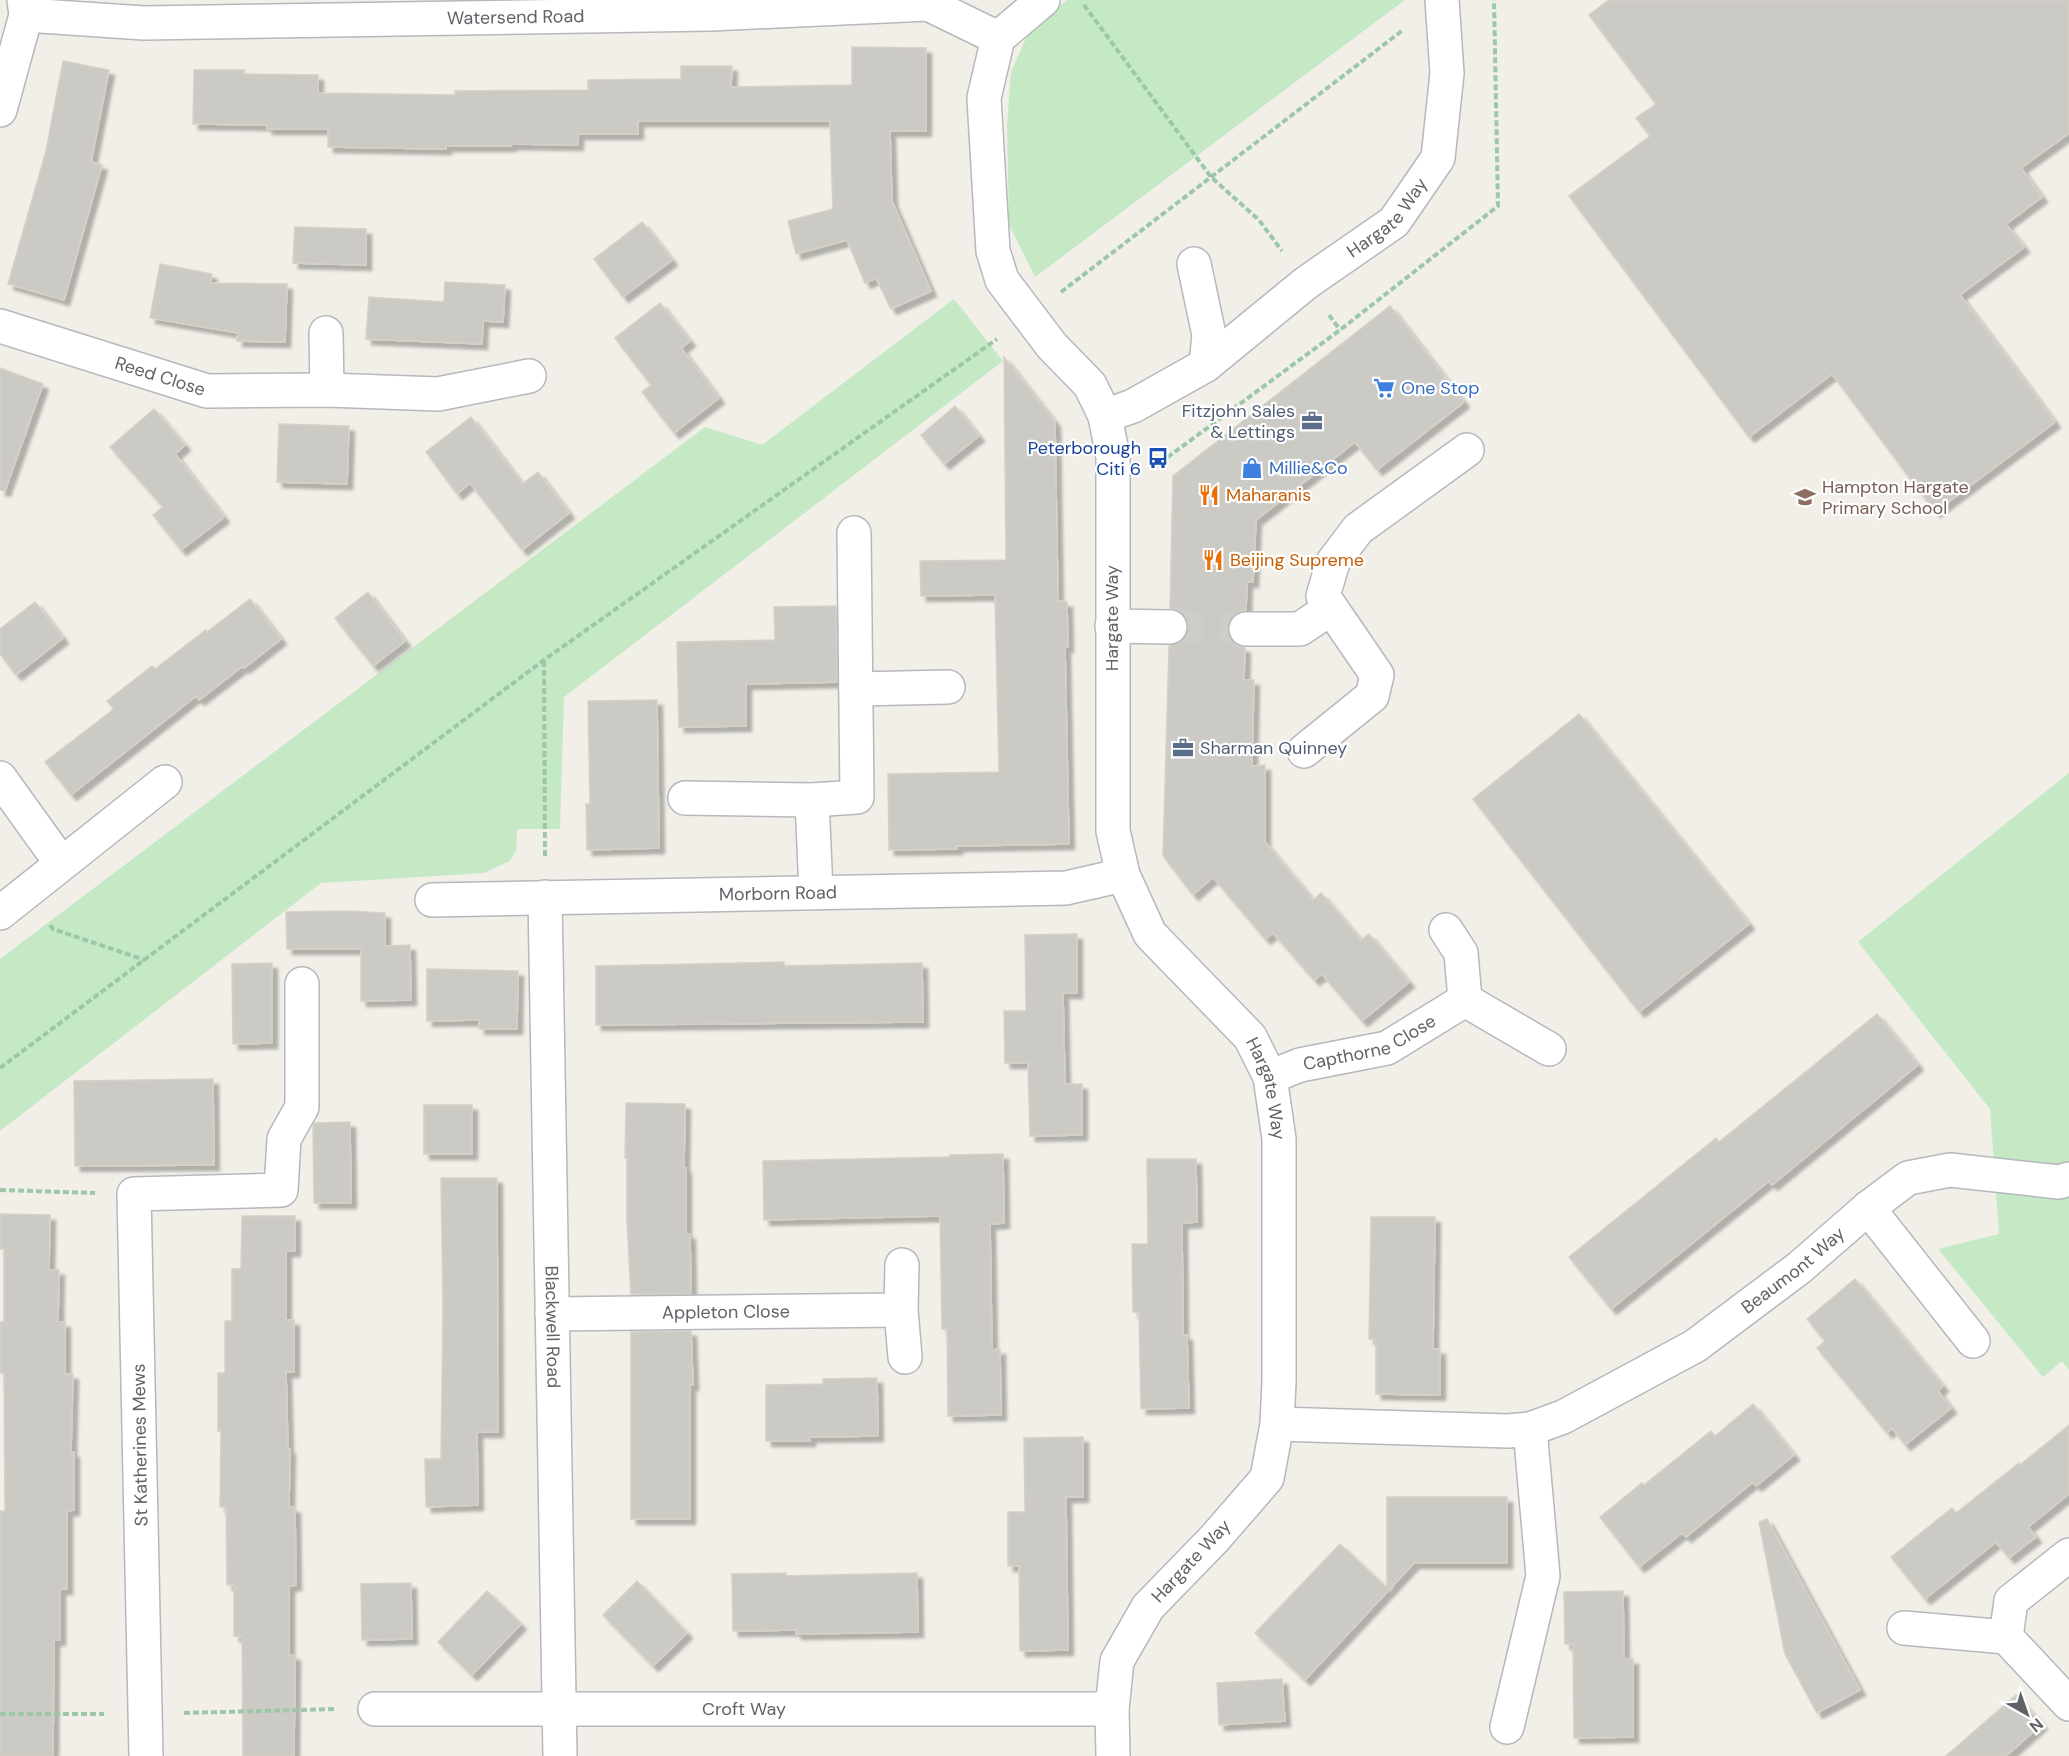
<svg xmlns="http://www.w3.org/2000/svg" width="2069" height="1756" viewBox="0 0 2069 1756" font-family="'DM Sans',sans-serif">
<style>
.green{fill:#c5e8c5}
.building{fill:#cccac5;stroke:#d6d1c6;stroke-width:1.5;filter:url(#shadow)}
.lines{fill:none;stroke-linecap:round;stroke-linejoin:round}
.minor-tunnel{stroke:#ccccc8;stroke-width:33;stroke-dasharray:33 16;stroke-linecap:butt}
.minor-casing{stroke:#b5b8bc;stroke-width:36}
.path{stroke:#9cc7a9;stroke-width:4;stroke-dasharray:6 3;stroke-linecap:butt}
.minor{stroke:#fff;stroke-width:33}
.labels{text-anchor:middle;stroke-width:4.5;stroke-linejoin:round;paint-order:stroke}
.street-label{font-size:18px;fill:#5f6368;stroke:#fff}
.shop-label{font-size:18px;fill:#366cbe;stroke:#fff;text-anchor:start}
.service-label{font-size:18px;fill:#4e5e75;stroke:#fff;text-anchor:end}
.transit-label{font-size:18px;fill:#164399;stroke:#fff;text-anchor:end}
.education-label{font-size:18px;fill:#785e54;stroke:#fff;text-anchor:start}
.food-label{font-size:18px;fill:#c56008;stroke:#fff;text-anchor:start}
</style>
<defs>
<filter id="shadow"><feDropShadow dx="5.5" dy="5.5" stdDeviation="1.5" flood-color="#0004"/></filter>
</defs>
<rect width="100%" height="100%" fill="#f1efe8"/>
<path class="green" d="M 1067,0 L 1405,0 L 1035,277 L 1009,225 L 1007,124 L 1011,72 L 1030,29 Z
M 954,299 L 1003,361 L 564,697 L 560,829 L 517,829 L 516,851 L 510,861 L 484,873 L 321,883 L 0,1131 L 0,959 L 705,427 L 762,445 Z
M 2069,773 L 2069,1370 L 2062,1361 L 2043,1377 L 1938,1249 L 1999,1234 L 1990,1109 L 1858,942 Z"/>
<path class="building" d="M 1609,0 L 2069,0 L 2069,133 L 2021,168 L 2042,197 L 2006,224 L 2024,247 L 1960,295 L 2055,422 L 1935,512 L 1832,374 L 1749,437 L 1569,196 L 1650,136 L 1636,118 L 1656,104 L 1589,15 Z
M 852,47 L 926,48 L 926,131 L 890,131 L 892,201 L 931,291 L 891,309 L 876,278 L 865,283 L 847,240 L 796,254 L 788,221 L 833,209 L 830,121 L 638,121 L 638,134 L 578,134 L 578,145 L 511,144 L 511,146 L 446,146 L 446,149 L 328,147 L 328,129 L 267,129 L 267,125 L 193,124 L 194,70 L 244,70 L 244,74 L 318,75 L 318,93 L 455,95 L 455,91 L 588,90 L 588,80 L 681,79 L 681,66 L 732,66 L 731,87 L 852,85 Z
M 63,61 L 109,70 L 91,162 L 102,165 L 64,300 L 8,284 L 46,151 Z
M 642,222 L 672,260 L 623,297 L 594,259 Z
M 295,227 L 366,229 L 366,265 L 293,263 Z
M 160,264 L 212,274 L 210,283 L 287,284 L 285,342 L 237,341 L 238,333 L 150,318 Z
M 445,282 L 505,285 L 503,322 L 483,321 L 482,344 L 366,339 L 369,297 L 444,302 Z
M 660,303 L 690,341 L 681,348 L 719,398 L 674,433 L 642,392 L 651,385 L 615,338 Z
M 1390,306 L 1464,402 L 1377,470 L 1355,442 L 1256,520 L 1253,582 L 1247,582 L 1246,610 L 1236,613 L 1230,619 L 1227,628 L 1230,639 L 1236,645 L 1245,648 L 1244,680 L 1254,680 L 1252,766 L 1265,765 L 1265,842 L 1313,900 L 1321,893 L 1361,940 L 1369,934 L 1409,982 L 1362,1021 L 1322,974 L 1314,980 L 1273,933 L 1265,939 L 1213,877 L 1193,895 L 1163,856 L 1169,646 L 1180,643 L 1186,636 L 1189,628 L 1186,617 L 1179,611 L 1170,608 L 1173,476 Z
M 1004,357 L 1055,422 L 1058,601 L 1067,602 L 1068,647 L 1065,647 L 1069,844 L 957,846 L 957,849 L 889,850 L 888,774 L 999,772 L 995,595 L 921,596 L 920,561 L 1006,560 Z
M 0,368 L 43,384 L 5,491 L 0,490 Z
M 955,406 L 979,436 L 944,464 L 921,435 Z
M 154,409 L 185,445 L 175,454 L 224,517 L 181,550 L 153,515 L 163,507 L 110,447 Z
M 471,417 L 522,484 L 538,472 L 569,513 L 522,550 L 470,483 L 457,494 L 426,452 Z
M 279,424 L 349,426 L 347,484 L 277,482 Z
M 368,592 L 405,641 L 373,666 L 335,618 Z
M 250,599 L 281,639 L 244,668 L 243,666 L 199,700 L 196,696 L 71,795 L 45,762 L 114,709 L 107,701 L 152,666 L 155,669 L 206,630 L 207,632 Z
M 35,602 L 63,638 L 16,675 L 0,654 L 0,629 Z
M 836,606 L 837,682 L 746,684 L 746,726 L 679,727 L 677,642 L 775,640 L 774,607 Z
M 657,700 L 659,848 L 587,850 L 586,804 L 590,804 L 588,701 Z
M 1579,714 L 1749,924 L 1639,1012 L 1473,799 Z
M 346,911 L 385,913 L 385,946 L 410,945 L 411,1000 L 361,1001 L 361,949 L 287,949 L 286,912 Z
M 1077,934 L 1077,993 L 1063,993 L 1065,1084 L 1082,1084 L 1082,1135 L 1030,1136 L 1028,1063 L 1005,1063 L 1004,1011 L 1026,1011 L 1025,935 Z
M 784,962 L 784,966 L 922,963 L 923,1022 L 596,1025 L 596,966 Z
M 272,963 L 272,1043 L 233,1044 L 232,964 Z
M 427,969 L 518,971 L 517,1029 L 479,1029 L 479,1020 L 427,1021 Z
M 1877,1014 L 1918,1065 L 1772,1185 L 1769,1181 L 1611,1309 L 1569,1257 L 1716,1138 L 1719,1142 Z
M 213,1079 L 214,1165 L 75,1166 L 74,1081 Z
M 626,1103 L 685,1104 L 684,1168 L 686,1168 L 686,1234 L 690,1234 L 691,1294 L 631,1294 L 627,1223 L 627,1158 L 625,1158 Z
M 424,1105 L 472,1105 L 472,1154 L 424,1154 Z
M 350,1122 L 351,1203 L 314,1203 L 313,1125 L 315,1123 Z
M 1003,1154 L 1004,1223 L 990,1224 L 992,1350 L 1000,1349 L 1001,1415 L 948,1416 L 947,1329 L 942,1329 L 940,1216 L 764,1220 L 763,1161 L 950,1157 L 950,1155 Z
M 1147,1159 L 1196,1159 L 1197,1222 L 1182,1223 L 1183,1335 L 1187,1335 L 1189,1408 L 1141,1409 L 1139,1312 L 1133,1312 L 1132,1244 L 1148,1244 Z
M 441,1178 L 497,1178 L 498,1432 L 477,1432 L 478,1505 L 426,1507 L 425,1459 L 441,1459 L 443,1306 Z
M 0,1214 L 50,1215 L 49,1270 L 59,1270 L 58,1322 L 65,1322 L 65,1374 L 73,1374 L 71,1452 L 74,1452 L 74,1510 L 67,1511 L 67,1589 L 60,1589 L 60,1640 L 54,1640 L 53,1756 L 0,1756 L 0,1511 L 5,1511 L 4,1373 L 0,1373 L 0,1322 L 4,1322 L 4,1249 L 0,1249 Z
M 242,1216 L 295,1216 L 295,1251 L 286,1251 L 286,1320 L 294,1320 L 294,1372 L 286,1372 L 288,1449 L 290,1449 L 289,1507 L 295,1508 L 296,1585 L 289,1586 L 289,1655 L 295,1655 L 294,1756 L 243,1756 L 242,1637 L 234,1636 L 234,1585 L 227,1585 L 226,1507 L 220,1507 L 221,1431 L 218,1431 L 218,1373 L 225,1373 L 225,1321 L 232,1321 L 232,1269 L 241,1269 Z
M 1371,1217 L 1435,1217 L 1433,1349 L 1440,1349 L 1440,1395 L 1376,1394 L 1376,1339 L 1369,1339 Z
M 1855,1279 L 1943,1386 L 1938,1391 L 1951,1408 L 1905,1445 L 1892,1428 L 1887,1433 L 1817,1348 L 1825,1341 L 1807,1319 Z
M 691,1331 L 693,1385 L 690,1385 L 690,1519 L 631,1519 L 631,1332 Z
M 877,1378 L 878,1436 L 810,1437 L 810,1441 L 766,1441 L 766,1385 L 823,1384 L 823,1379 Z
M 1753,1404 L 1794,1455 L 1756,1486 L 1753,1482 L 1686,1537 L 1682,1533 L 1639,1567 L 1600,1517 L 1642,1483 L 1644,1485 L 1711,1431 L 1715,1436 Z
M 2069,1425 L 2069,1494 L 2028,1527 L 2036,1537 L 2009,1558 L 1996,1542 L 1925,1599 L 1891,1557 L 1952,1508 L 1956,1513 L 2019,1463 L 2020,1465 Z
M 1083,1437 L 1083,1497 L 1066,1497 L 1068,1650 L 1020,1651 L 1019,1566 L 1008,1566 L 1008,1512 L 1025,1512 L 1024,1438 Z
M 1387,1497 L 1507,1497 L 1507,1563 L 1414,1563 L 1305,1680 L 1255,1633 L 1340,1544 L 1387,1588 Z
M 1767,1519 L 1860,1690 L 1817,1713 L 1785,1654 L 1759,1522 Z
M 786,1573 L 786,1576 L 917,1573 L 918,1632 L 796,1634 L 796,1630 L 733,1631 L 732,1574 Z
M 637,1581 L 687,1633 L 653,1666 L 603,1615 Z
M 411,1583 L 412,1639 L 362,1640 L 361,1584 Z
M 487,1591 L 521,1624 L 472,1675 L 438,1642 Z
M 1623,1591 L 1624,1659 L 1633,1659 L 1633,1737 L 1574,1738 L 1573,1644 L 1565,1644 L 1564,1592 Z
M 1282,1679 L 1285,1721 L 1219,1725 L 1217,1683 Z
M 2016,1695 L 2042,1724 L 2006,1756 L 1946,1756 Z"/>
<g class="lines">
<path class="minor-tunnel" d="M 1170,627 L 1246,629"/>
<defs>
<g id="minor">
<path id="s1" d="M 1043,0 L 998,38 L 984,98 L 993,251 L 1002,280 L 1052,346 L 1090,385 L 1105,416 L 1113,457 L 1113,831 L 1123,875 L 1150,934 L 1250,1037 L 1270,1077 L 1279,1139 L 1279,1382 L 1277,1424 L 1267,1478 L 1215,1538 L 1148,1607 L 1117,1661 L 1112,1709 L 1113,1756"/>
<path id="s2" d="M 26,15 L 144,23 L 711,14 L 928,4 L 998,38"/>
<path d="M 0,110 L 26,15 L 24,0"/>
<path d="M 1194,264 L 1209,335 L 1206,365"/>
<path id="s3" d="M 0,326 L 207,391 L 327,390 L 438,394 L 529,376"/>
<path d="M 326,333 L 327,390"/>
<path id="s4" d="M 1105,416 L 1133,406 L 1206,365 L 1306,283 L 1394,222 L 1438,158 L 1447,73 L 1442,0"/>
<path d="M 1112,626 L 1170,627"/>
<path d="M 1246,629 L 1300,629 L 1331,608"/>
<path d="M 856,689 L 948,687"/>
<path d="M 1304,751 L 1372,696 L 1377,675 L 1323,596 L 1333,562 L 1358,529 L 1467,450"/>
<path d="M 0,778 L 61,863"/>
<path d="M 685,798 L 812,800 L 857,797 L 854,533"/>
<path d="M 812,800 L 816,892"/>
<path id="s5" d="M 545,897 L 560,1756"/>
<path id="s6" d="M 432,900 L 1066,888 L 1123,875"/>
<path d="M 0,913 L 165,782"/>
<path d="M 1446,930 L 1461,953 L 1465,1000"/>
<path id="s7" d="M 1270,1077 L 1300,1065 L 1387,1048 L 1465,1000 L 1549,1049"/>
<path d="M 1868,1208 L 1973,1341"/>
<path d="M 902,1265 L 901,1310 L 905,1357"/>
<path id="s8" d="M 552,1314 L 901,1310"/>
<path id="s9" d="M 1277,1424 L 1508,1431 L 1530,1429 L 1563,1417 L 1695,1346 L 1799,1268 L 1868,1208 L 1908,1178 L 1950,1170 L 2059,1182 L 2069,1179"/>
<path d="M 1904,1628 L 2006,1637 L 2069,1704"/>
<path d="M 2006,1637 L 2011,1601 L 2069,1555"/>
<path id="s10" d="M 375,1709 L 1112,1709"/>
<path d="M 1507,1727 L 1543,1576 L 1530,1429"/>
<path d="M 146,1756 L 134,1194 L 281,1190 L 284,1139 L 302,1107 L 302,984"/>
</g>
</defs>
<use href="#minor" class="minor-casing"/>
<path class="path" d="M 1084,5 L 1211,177 L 1259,220 L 1282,251
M 1061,292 L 1403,30
M 1329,315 L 1340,330
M 1153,468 L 1340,330 L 1498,206 L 1494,0
M 544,661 L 545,857
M 50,925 L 53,929 L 145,960
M 0,1068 L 544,660 L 997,339
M 0,1190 L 95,1193
M 184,1713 L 335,1709
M 0,1714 L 104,1714"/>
<use href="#minor" class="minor"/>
</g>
<defs>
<symbol id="supermarket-bare" viewBox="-9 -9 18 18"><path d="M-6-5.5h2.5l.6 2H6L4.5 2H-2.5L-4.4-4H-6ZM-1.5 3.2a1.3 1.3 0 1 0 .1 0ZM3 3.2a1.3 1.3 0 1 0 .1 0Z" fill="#3f7fe0" stroke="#fff" stroke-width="2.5" paint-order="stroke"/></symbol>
<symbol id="office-bare" viewBox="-9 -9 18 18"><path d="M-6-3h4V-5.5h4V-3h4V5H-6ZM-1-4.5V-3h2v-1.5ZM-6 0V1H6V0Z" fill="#5c6f8a" stroke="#fff" stroke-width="2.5" paint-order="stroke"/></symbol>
<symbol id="bus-bare" viewBox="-9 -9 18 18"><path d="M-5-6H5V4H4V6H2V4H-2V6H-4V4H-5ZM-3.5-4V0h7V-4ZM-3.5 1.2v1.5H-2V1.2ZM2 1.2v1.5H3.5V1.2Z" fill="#1a4fb4" stroke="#fff" stroke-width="2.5" paint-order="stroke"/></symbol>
<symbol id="shop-bare" viewBox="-9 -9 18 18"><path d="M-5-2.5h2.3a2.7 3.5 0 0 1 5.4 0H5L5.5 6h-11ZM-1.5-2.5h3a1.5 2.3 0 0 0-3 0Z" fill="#3f7fe0" stroke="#fff" stroke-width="2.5" paint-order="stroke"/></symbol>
<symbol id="restaurant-bare" viewBox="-9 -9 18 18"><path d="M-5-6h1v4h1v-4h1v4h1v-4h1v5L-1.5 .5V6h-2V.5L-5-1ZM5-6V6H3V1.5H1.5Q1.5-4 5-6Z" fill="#e8710a" stroke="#fff" stroke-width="2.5" paint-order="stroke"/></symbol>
<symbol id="school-bare" viewBox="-9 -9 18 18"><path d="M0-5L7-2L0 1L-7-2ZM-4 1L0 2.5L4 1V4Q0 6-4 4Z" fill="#8d6e63" stroke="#fff" stroke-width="2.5" paint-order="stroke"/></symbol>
</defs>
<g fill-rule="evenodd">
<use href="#supermarket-bare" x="1369" y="373" width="30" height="30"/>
<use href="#office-bare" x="1297" y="406" width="30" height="30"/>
<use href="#bus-bare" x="1143" y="443" width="30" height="30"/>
<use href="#shop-bare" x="1237" y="453" width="30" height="30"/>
<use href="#restaurant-bare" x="1194" y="480" width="30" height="30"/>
<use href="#school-bare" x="1790" y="482" width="30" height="30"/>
<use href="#restaurant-bare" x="1198" y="545" width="30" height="30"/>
<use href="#office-bare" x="1168" y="733" width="30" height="30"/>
</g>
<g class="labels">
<g class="street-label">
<text dy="6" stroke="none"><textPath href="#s2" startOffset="490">Watersend Road</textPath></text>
<text dy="6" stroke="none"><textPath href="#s4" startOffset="348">Hargate Way</textPath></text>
<text dy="6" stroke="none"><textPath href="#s3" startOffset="168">Reed Close</textPath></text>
<text transform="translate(1112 618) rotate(-90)" y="6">Hargate Way</text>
<text dy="6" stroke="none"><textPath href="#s6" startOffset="346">Morborn Road</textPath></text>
<text dy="6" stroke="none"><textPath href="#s7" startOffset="106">Capthorne Close</textPath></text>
<text dy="6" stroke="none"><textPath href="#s1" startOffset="1200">Hargate Way</textPath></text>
<text dy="6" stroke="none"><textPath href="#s9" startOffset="562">Beaumont Way</textPath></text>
<text dy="6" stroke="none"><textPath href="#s8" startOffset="174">Appleton Close</textPath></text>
<text dy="6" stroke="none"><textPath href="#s5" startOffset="430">Blackwell Road</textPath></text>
<text transform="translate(140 1445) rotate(-91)" y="6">St Katherines Mews</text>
<text transform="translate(1191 1561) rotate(-47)" y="6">Hargate Way</text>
<text dy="6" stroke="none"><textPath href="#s10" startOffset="369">Croft Way</textPath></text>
</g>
<g class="shop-label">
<text x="1401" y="394">One Stop</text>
<text x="1269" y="474">Millie&amp;Co</text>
</g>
<g class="service-label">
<text x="1295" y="417">Fitzjohn Sales<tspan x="1295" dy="21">&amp; Lettings</tspan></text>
<text x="1200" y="754" text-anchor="start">Sharman Quinney</text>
</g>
<g class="transit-label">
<text x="1141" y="454">Peterborough<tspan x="1141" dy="21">Citi 6</tspan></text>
</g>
<g class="education-label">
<text x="1822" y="493">Hampton Hargate<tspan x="1822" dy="21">Primary School</tspan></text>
</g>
<g class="food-label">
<text x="1226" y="501">Maharanis</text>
<text x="1230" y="566">Beijing Supreme</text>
</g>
</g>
<g transform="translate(2027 1714) rotate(140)" stroke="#ffffff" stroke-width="4.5" paint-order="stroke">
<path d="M0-4.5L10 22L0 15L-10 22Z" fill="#5f6368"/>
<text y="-9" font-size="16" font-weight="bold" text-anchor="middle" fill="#5f6368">N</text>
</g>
</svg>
